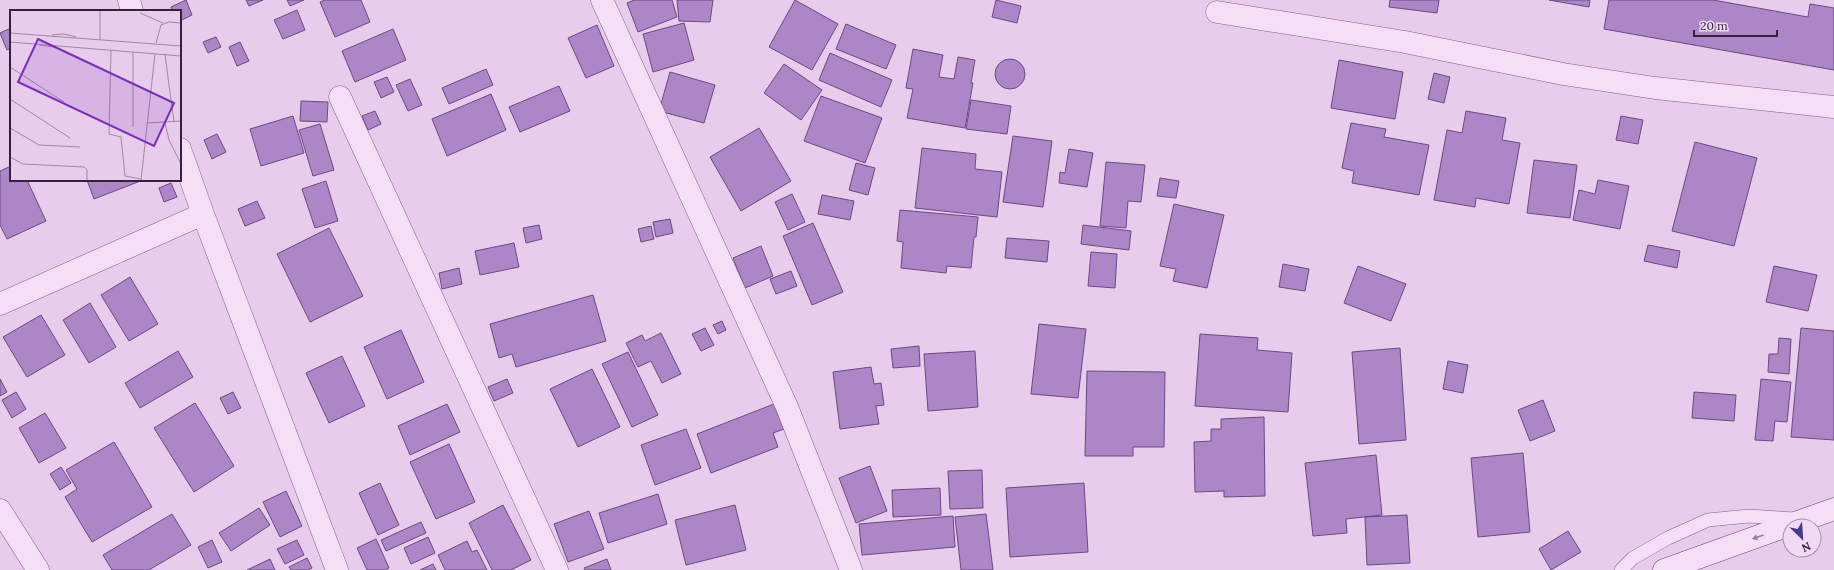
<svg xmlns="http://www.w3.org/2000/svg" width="1834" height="570" viewBox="0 0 1834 570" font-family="Lora,serif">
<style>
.building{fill:#ac86c6;stroke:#6b4985}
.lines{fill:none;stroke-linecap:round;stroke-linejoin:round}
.lane-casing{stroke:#7c6188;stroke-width:14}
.street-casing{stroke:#7c6188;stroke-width:23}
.secondary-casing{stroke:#5e446a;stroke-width:23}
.lane{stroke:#f4dff7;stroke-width:13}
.street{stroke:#f4dff7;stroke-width:22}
.secondary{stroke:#f4dff7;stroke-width:22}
.oneway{fill:#938198}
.inset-road{fill:none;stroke:#9f88a5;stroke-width:1}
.view{fill:#7b2cbf;fill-opacity:0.15;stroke:#7b2cbf;stroke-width:2}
.inset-edge{fill:none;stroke:#32233a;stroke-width:2}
</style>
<rect width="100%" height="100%" fill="#e8ccec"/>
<path class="building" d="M 186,0 L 192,15 L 180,21 L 180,11 L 172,11 L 171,7 Z
M 246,0 L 263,0 L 249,6 Z
M 287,0 L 304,0 L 290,6 Z
M 325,0 L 361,0 L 370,22 L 335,37 L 320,2 Z
M 634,0 L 672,0 L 677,17 L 638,32 L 627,3 Z
M 677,0 L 713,0 L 710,22 L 679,21 Z
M 795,0 L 838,24 L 812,70 L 769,47 Z
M 996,0 L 1021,6 L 1017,23 L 992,17 Z
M 1390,0 L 1439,0 L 1437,13 L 1389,7 Z
M 1549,0 L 1590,0 L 1589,7 Z
M 1609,0 L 1713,0 L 1808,17 L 1810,4 L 1834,8 L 1834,70 L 1604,29 Z
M 297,10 L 305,30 L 283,39 L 274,20 Z
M 684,23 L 694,60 L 653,72 L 643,34 Z
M 846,24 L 896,45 L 886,69 L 836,49 Z
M 597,25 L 614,66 L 586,78 L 568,38 Z
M 11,28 L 11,48 L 7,50 L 0,33 Z
M 393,29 L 406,60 L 355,82 L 342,51 Z
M 216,37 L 221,47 L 208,53 L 203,42 Z
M 240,42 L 249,61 L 237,66 L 229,47 Z
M 913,49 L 943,55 L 939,77 L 954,79 L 958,57 L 975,60 L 971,83 L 973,83 L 965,128 L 907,118 L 913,89 L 906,88 Z
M 830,53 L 892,80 L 881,107 L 819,80 Z
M995 74a15 15 0 1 1 30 0a15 15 0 1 1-30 0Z
M 1339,60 L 1403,72 L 1395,119 L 1331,108 Z
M 784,64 L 822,90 L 801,120 L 764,93 Z
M 486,69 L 493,85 L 449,104 L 442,88 Z
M 670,72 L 715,85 L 704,123 L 659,111 Z
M 1434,73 L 1450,77 L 1444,103 L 1428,99 Z
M 387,77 L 394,92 L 381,98 L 374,82 Z
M 410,79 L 422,105 L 408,111 L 396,85 Z
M 559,86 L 570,111 L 520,132 L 509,107 Z
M 491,94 L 506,130 L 447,156 L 432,119 Z
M 821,96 L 882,118 L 865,163 L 804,141 Z
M 971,100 L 1011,106 L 1007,134 L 966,129 Z
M 301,101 L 328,102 L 327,122 L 300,121 Z
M 375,111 L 381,124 L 368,130 L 362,116 Z
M 1466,111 L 1506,118 L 1502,140 L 1520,143 L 1509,204 L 1476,198 L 1475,207 L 1434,200 L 1447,130 L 1462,133 Z
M 293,116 L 304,153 L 261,166 L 250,129 Z
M 1621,116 L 1643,120 L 1638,144 L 1616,140 Z
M 1351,123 L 1386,129 L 1384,137 L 1429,145 L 1419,195 L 1352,183 L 1354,171 L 1342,168 Z
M 320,124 L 334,170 L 313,176 L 299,130 Z
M 759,128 L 791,181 L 741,211 L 710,157 Z
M 217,134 L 226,152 L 212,159 L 204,140 Z
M 1013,136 L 1052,141 L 1043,207 L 1003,202 Z
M 1695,142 L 1757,158 L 1734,246 L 1672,231 Z
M 922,148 L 976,154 L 975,169 L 1002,172 L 997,217 L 915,208 Z
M 1069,149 L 1093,153 L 1087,187 L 1059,183 L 1060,172 L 1065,173 Z
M 1534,160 L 1577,165 L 1570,218 L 1527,213 Z
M 1106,162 L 1145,165 L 1141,202 L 1128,201 L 1126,228 L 1100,226 Z
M 856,163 L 875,168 L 868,195 L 849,190 Z
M 11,166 L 11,180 L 27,180 L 46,221 L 7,239 L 0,225 L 0,171 Z
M 1160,178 L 1179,181 L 1176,198 L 1157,196 Z
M 87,180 L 143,180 L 94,199 Z
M 1598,180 L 1629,186 L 1620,229 L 1573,220 L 1579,190 L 1595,194 Z
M 326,181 L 338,221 L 315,228 L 302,189 Z
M 171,183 L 177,197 L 164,202 L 159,188 Z
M 792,194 L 805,222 L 788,230 L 775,202 Z
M 822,195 L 854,201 L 850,220 L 818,214 Z
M 257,201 L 265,218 L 245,226 L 238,209 Z
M 1174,204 L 1224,215 L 1207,288 L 1173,281 L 1176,269 L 1160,266 Z
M 900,210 L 978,217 L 976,237 L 974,237 L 971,268 L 947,266 L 946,273 L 901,268 L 903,242 L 897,241 Z
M 670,219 L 673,233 L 656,237 L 653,222 Z
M 813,223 L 843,292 L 812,305 L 783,236 Z
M 539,225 L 542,239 L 526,243 L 523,228 Z
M 1083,225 L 1131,231 L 1129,250 L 1081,244 Z
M 651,226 L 654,239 L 641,242 L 638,229 Z
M 329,228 L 363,296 L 310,322 L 277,254 Z
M 1007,238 L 1049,241 L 1047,262 L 1005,258 Z
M 514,243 L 519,267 L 480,275 L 475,251 Z
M 1648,245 L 1680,251 L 1677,268 L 1644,261 Z
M 761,246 L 773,276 L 745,288 L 733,258 Z
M 1091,252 L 1117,254 L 1115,288 L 1088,286 Z
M 1283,264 L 1309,269 L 1305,291 L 1279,287 Z
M 1358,266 L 1406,284 L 1391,321 L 1344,303 Z
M 1774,266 L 1817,275 L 1808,311 L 1766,302 Z
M 459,268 L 462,284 L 442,289 L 439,273 Z
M 791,271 L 797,286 L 776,294 L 770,279 Z
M 130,277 L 158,324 L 129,341 L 101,295 Z
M 593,295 L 606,341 L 516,367 L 512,354 L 499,358 L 490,324 Z
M 90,303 L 116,347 L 89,363 L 63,320 Z
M 41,315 L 65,355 L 27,377 L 3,337 Z
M 722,321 L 726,330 L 718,334 L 713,325 Z
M 1039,324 L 1086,329 L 1078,398 L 1031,394 Z
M 705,328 L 714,345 L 701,351 L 692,334 Z
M 1801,328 L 1834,331 L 1834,440 L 1791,437 Z
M 401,330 L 424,382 L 387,399 L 364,347 Z
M 661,333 L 681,374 L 662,383 L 651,361 L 638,367 L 626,343 L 642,335 L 645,341 Z
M 1200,334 L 1258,338 L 1257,350 L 1292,353 L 1288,412 L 1195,406 Z
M 1779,338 L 1791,339 L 1789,374 L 1768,372 L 1769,354 L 1778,354 Z
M 919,346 L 920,366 L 893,368 L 891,349 Z
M 1400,348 L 1406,440 L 1359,444 L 1352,352 Z
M 178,351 L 193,377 L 140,408 L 125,383 Z
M 975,351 L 978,407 L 928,411 L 924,354 Z
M 628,352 L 658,415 L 632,427 L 602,364 Z
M 342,356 L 365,406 L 329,423 L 306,373 Z
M 1448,361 L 1468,365 L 1463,393 L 1443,389 Z
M 871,367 L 874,384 L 881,383 L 884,405 L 876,406 L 879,424 L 840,429 L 833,372 Z
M 592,369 L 620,427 L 578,447 L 550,389 Z
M 1087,371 L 1165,372 L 1164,447 L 1133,447 L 1133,456 L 1085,456 Z
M 0,379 L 7,392 L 0,396 Z
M 507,379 L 513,393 L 494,401 L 488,387 Z
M 1761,379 L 1791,382 L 1787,422 L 1775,421 L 1773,441 L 1755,440 Z
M 16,392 L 26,409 L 12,418 L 2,400 Z
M 233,392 L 241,408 L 228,414 L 220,398 Z
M 1694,392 L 1736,395 L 1734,421 L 1692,418 Z
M 1543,400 L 1555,431 L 1530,441 L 1518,410 Z
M 195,403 L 234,466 L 194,492 L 154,428 Z
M 447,404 L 460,432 L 410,455 L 398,426 Z
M 774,404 L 784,429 L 773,433 L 778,447 L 711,473 L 697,434 Z
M 45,413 L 66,448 L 39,463 L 19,428 Z
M 1264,417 L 1265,496 L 1224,497 L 1224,491 L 1195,492 L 1194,442 L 1211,441 L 1211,429 L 1221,429 L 1221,419 Z
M 686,429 L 701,468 L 655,485 L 641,445 Z
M 114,442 L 152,507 L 92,542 L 65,497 L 77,489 L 66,470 Z
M 449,444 L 475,502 L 436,519 L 410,462 Z
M 1523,453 L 1530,532 L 1478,537 L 1471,458 Z
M 1376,455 L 1382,515 L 1346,519 L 1347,533 L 1313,536 L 1305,463 Z
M 870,466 L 887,511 L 856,523 L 839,478 Z
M 61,467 L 71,483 L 60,490 L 50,474 Z
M 982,470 L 983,508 L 950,509 L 948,471 Z
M 380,483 L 399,525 L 378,535 L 359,493 Z
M 1084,483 L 1088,552 L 1010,557 L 1006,488 Z
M 940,488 L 941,515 L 893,517 L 892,490 Z
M 286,491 L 302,526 L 280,537 L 263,502 Z
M 658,494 L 667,524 L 608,543 L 599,513 Z
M 503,505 L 531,560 L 511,570 L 492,570 L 469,523 Z
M 735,505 L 746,550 L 686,565 L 675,520 Z
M 259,508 L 270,525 L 231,551 L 219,533 Z
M 589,511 L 604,549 L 568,562 L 554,524 Z
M 172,514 L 191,545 L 149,570 L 112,570 L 103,555 Z
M 986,514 L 993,570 L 961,570 L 955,517 Z
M 1407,515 L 1410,563 L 1367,565 L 1365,517 Z
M 953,516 L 955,547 L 862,555 L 859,524 Z
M 421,522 L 426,533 L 386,551 L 381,540 Z
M 1568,531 L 1581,552 L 1551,570 L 1539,549 Z
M 428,537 L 435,553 L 411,564 L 404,548 Z
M 376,539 L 389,568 L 385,570 L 367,570 L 357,548 Z
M 212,540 L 222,562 L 208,568 L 198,547 Z
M 297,540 L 304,555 L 285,564 L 277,549 Z
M 467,541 L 472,552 L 477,550 L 487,570 L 445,570 L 438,555 Z
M 307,558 L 312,568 L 308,570 L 291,570 L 289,567 Z
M 270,559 L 275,570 L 247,570 Z
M 607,559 L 611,570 L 585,570 L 584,568 Z
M 433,564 L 436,570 L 420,570 Z"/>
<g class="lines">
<defs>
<path id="lane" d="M 1621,570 L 1633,558 L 1668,538 L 1708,520 L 1749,516 L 1794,519"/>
<path id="street" d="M 129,0 L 132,11
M 602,0 L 787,407 L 851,570
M 1217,12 L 1405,42 L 1563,74 L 1655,88 L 1834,107
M 340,97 L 557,570
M 180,149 L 203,214 L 337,570
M 0,304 L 203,214
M 0,510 L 38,570"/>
<path id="secondary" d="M 1664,570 L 1834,509"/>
</defs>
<use href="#lane" class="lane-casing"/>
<use href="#street" class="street-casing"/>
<use href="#secondary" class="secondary-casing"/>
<use href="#lane" class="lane"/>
<use href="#street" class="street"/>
<use href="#secondary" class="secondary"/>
</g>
<defs><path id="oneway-solid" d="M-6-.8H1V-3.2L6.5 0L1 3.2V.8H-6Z"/></defs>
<use class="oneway" href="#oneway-solid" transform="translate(1758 537) rotate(161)"/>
<g transform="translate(10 10)">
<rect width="171" height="171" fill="#e8ccec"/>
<path class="inset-road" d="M 130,3 L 153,13M 0,23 L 171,36M 42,25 L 54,24 L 66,27M 90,30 L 90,1M 0,32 L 171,46M 146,33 L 151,15 L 159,12 L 171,13M 29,35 L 44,37M 101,40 L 99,124 L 111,127 L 115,166 L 131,169M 155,45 L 164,112M 0,57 L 54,92M 0,89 L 60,128M 137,113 L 171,111M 155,113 L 159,130 L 171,154M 123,117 L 123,42M 0,118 L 29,135 L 70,137M 0,147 L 13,154 L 74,157 L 77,160 L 77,170M 131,170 L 145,44"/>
<path class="view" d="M 28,29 L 164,93 L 144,136 L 8,72 Z"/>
<rect width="171" height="171" class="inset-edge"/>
</g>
<g transform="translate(1802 538) rotate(155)"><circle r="19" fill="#f1dbf4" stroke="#a591aa"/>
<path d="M0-3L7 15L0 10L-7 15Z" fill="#463791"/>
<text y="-6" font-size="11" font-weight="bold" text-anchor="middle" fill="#32233a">N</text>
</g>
<path d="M1694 30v6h83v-6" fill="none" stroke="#32233a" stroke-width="2"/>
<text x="1700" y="30" font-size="12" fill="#32233a" stroke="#f1dbf4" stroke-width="3" paint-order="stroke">20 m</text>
</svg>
